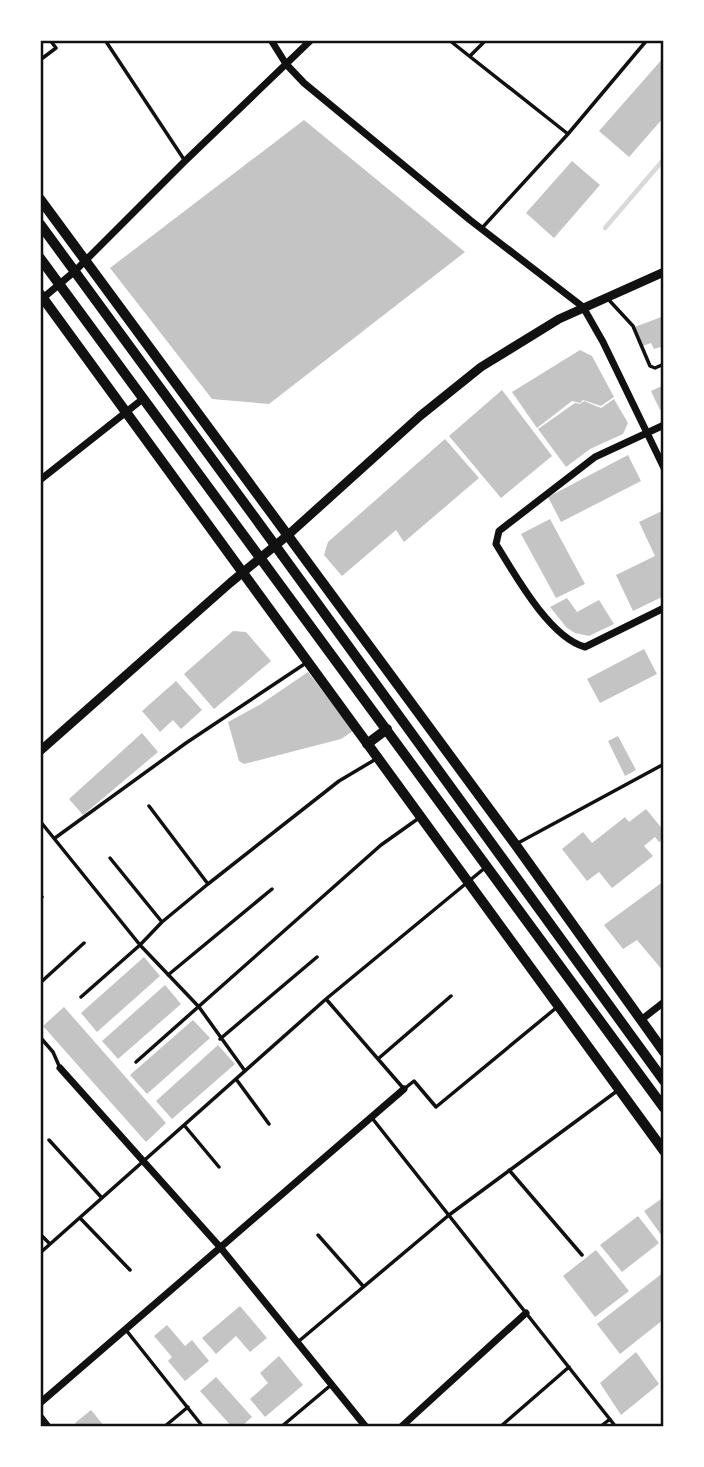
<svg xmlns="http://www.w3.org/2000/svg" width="704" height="1467" viewBox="0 0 704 1467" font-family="'Varela Round',sans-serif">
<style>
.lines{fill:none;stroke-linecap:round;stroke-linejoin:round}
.stream{stroke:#d9d9d9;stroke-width:4.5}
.building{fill:#c4c4c4}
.service{stroke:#111;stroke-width:3.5}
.minor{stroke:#111;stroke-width:7}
.tertiary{stroke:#111;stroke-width:9}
.primary{stroke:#111;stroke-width:10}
.neatline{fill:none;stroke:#111;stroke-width:2.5}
</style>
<rect width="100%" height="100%" fill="#fff"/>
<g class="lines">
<path class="stream" d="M 605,228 L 664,159"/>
</g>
<path class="building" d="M 664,57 L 664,117 L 629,157 L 599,131 Z
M 304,120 L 465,252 L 269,404 L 212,399 L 110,268 Z
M 572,161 L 600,185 L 554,238 L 526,213 Z
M 664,316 L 664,346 L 654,349 L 651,343 L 640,347 L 632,328 Z
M 580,350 L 592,356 L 614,397 L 601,406 L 583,400 L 580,403 L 572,401 L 537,428 L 512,392 Z
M 664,385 L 664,408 L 660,410 L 651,391 Z
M 502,390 L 552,456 L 501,498 L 449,436 Z
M 614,399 L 628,423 L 623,434 L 590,449 L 566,467 L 538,429 L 575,403 L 580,404 L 584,401 L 601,408 Z
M 445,439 L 479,478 L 404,542 L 396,530 L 342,576 L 324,555 L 328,542 Z
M 628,455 L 641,481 L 561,522 L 548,497 Z
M 664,510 L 664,596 L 633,611 L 616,575 L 655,556 L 639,522 Z
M 550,519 L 585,584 L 556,598 L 521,534 Z
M 567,598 L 577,612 L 599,600 L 614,624 L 589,636 L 575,633 L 567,628 L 550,607 Z
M 233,631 L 246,632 L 271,661 L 214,709 L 184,674 Z
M 644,649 L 657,674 L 600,703 L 587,679 Z
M 308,672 L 353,731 L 341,739 L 244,764 L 239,761 L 228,722 L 261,704 Z
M 176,681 L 202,710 L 181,729 L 173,720 L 160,732 L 142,711 Z
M 142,733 L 158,752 L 83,815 L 69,799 Z
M 618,736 L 636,770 L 625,776 L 608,741 Z
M 646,809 L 664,831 L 664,839 L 659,842 L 655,837 L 644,846 L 653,856 L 612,888 L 599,872 L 587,881 L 562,849 L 583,832 L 592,843 L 625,817 L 629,822 Z
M 664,881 L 664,972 L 637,940 L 623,949 L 604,925 Z
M 144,957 L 160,976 L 97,1032 L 81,1013 Z
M 165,985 L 181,1004 L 118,1059 L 102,1041 Z
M 64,1007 L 166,1123 L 146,1142 L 43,1026 Z
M 193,1020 L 210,1038 L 147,1094 L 130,1075 Z
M 218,1045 L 235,1064 L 172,1119 L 156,1101 Z
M 664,1197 L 664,1239 L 644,1211 Z
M 638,1216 L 659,1243 L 622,1272 L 600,1245 Z
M 596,1250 L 629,1291 L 595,1317 L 563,1276 Z
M 664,1272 L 664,1319 L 620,1354 L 597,1324 Z
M 240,1306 L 267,1338 L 250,1352 L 236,1336 L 216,1354 L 202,1338 Z
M 167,1325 L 185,1346 L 192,1340 L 209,1361 L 185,1381 L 168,1361 L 172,1357 L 154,1336 Z
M 636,1352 L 659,1384 L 621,1415 L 600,1383 Z
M 279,1356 L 303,1385 L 265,1417 L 250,1399 L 268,1383 L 260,1373 Z
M 216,1377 L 252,1417 L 241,1427 L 232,1427 L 200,1391 Z
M 91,1410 L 105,1427 L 79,1427 L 75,1423 Z"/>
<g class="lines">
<path class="service" d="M 105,40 L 185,161
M 449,40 L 568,134
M 470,56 L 486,40
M 40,60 L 56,48 L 50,40
M 482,228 L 568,134 L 647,40
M 608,299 L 633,326 L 650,366 L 655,368 L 664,364
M 149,806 L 208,884
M 40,821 L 140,945 L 199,1007 L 245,1071
M 55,838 L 186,743 L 306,663
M 518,843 L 664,764
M 110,858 L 162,922
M 40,899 L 42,897
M 168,975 L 272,889
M 40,983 L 84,943
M 81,997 L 140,945 L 162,922 L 208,884 L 339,781 L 376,759
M 326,999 L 404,1089 L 414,1081 L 436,1107 L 556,1008
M 40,1037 L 53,1052 L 60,1068
M 220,1039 L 317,957
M 379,1058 L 451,996
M 136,1062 L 381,845 L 419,818
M 236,1079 L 269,1124
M 372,1118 L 616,1427
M 184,1125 L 219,1167
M 49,1140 L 102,1198
M 509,1170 L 582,1255
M 80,1218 L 130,1270
M 40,1234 L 50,1244
M 318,1235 L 363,1286
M 40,1253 L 326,999 L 486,867
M 126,1330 L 203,1427
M 299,1341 L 449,1215 L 617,1091
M 164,1427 L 188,1407
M 281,1427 L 331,1385
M 500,1427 L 569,1367
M 600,1427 L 610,1419"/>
<path class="minor" d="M 271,40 L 286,64 L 304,83 L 470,220 L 583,307 L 603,342 L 664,468
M 43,298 L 75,271 L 185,161 L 311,40
M 664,425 L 595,457 L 499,531 L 496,544 C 515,575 550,638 585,647 L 664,608
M 40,480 L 144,398
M 641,1020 L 664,1002
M 60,1068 L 220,1247 L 366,1427
M 40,1403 L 404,1089
M 401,1427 L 526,1313"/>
<path class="tertiary" d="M 40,751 L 230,583 L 288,535 L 420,416 L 481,367 L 559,319 L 664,272
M 40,1418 L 47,1427"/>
<path class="primary" d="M 40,199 L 515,844 L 664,1052
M 40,224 C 249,509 457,794 664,1081
M 40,258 L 664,1108
M 40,294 L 664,1151
M 367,744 L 387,729"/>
</g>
<rect width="704" height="1467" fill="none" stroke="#ffffff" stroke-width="84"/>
<rect x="42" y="42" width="620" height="1383" class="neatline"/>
</svg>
